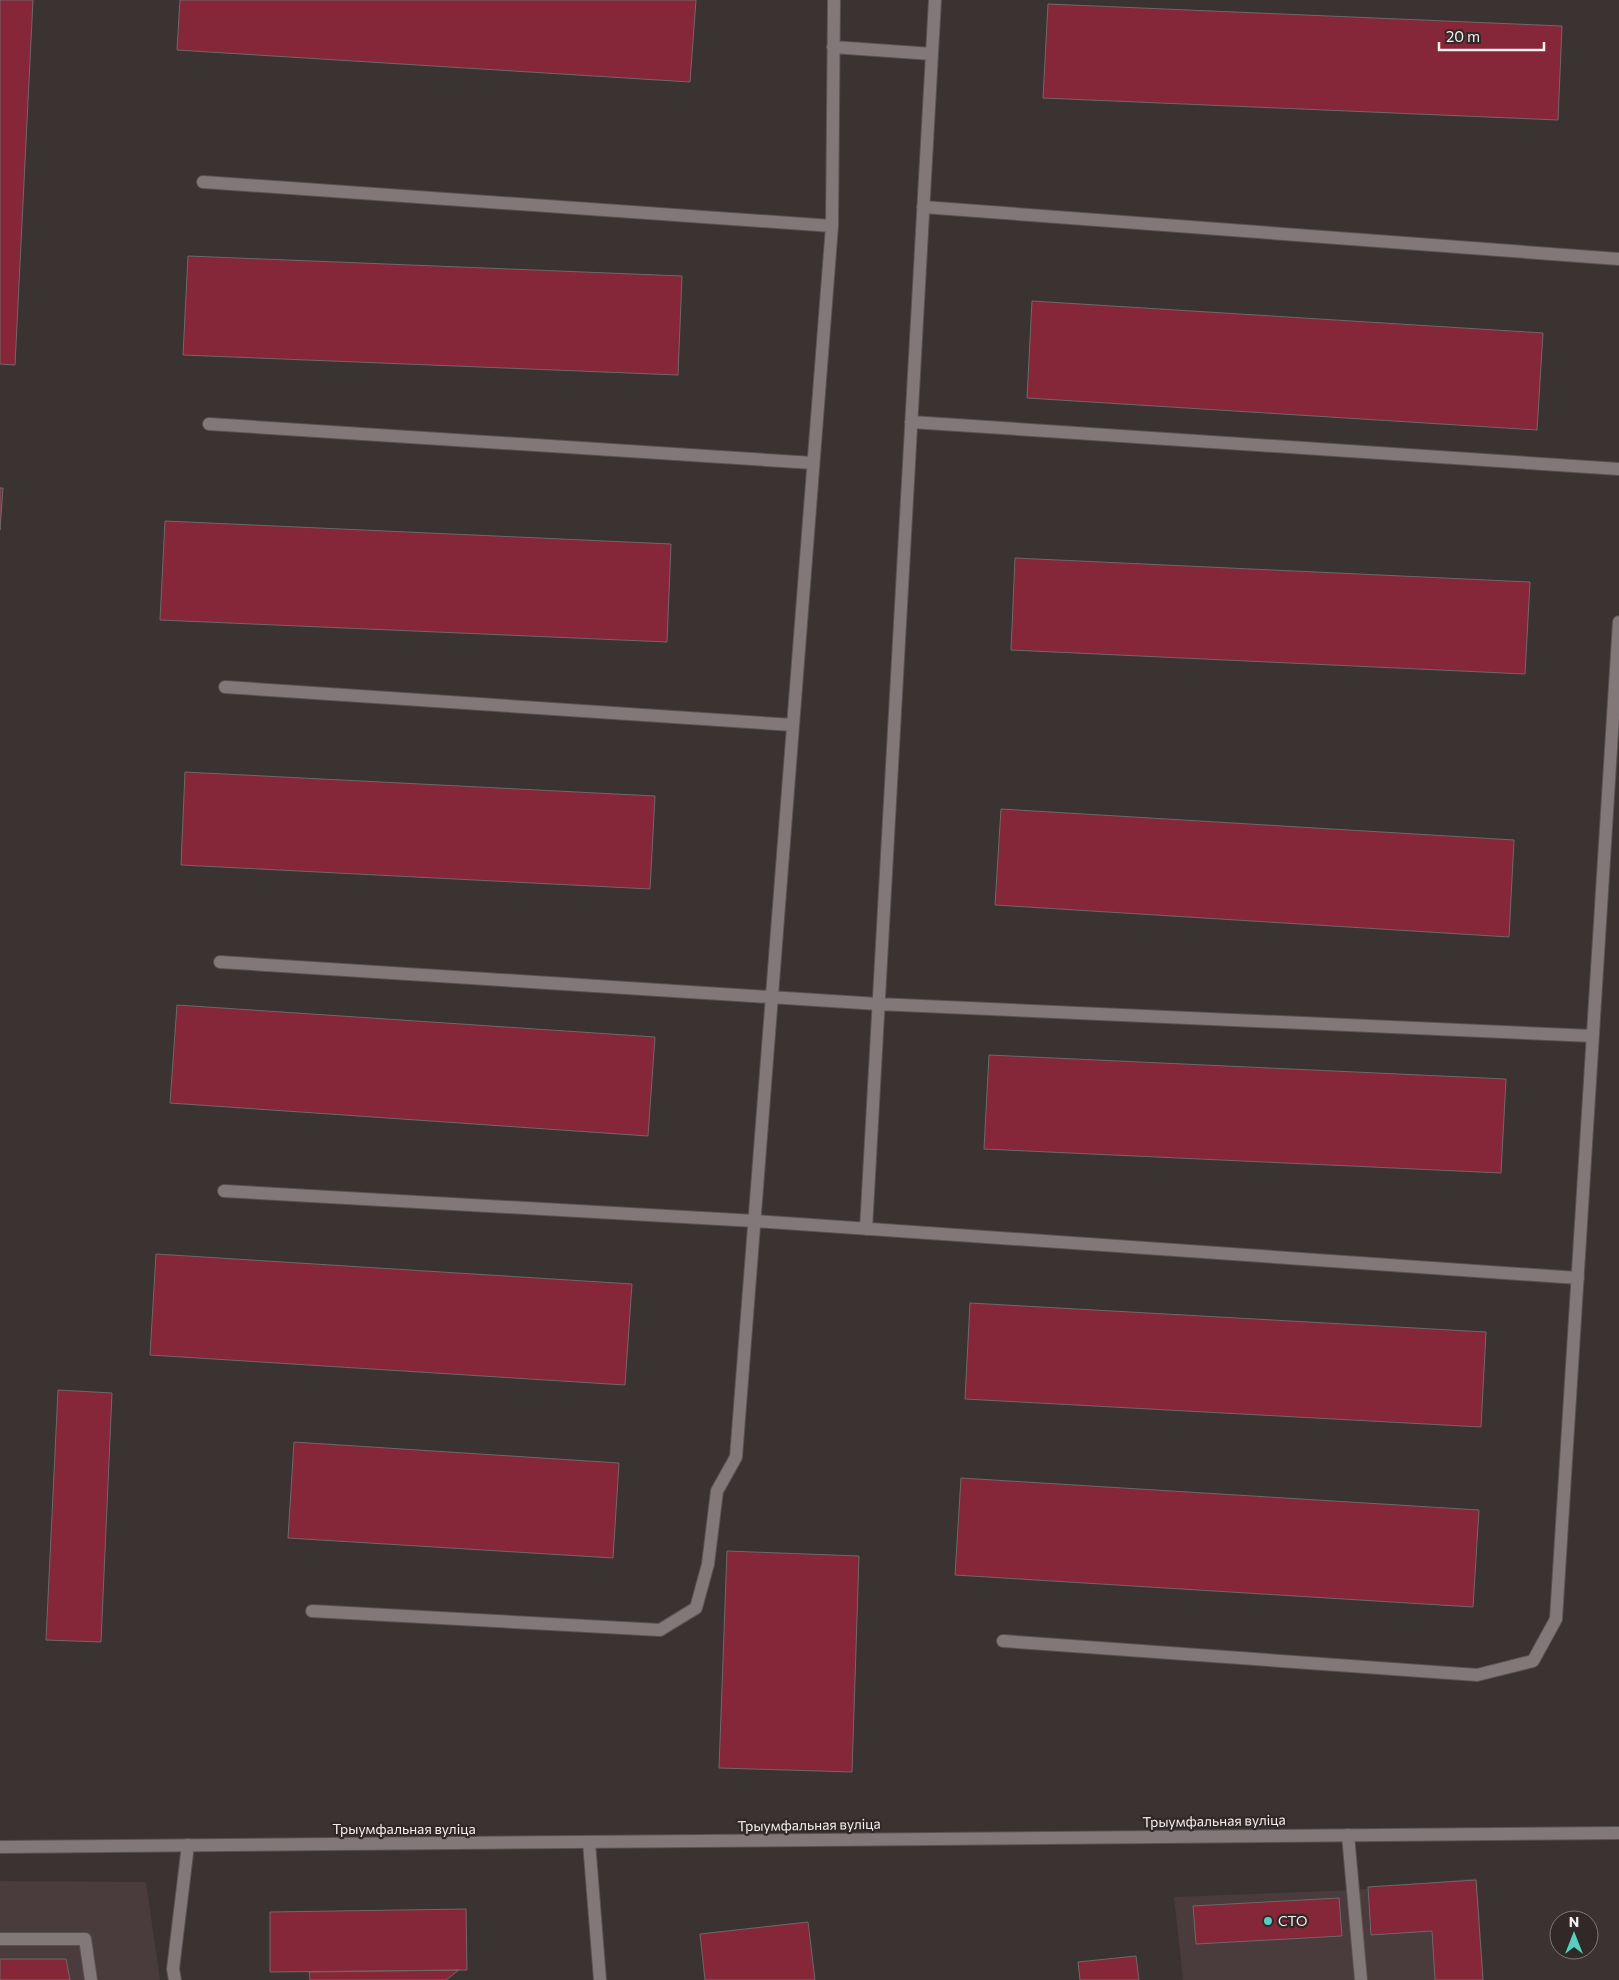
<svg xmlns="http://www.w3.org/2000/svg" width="1619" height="1980" viewBox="0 0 1619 1980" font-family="Commissioner,sans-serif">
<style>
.built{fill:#4a3b3c}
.building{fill:#862639;stroke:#716767}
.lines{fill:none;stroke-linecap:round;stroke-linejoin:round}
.service-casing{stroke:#595252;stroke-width:14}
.minor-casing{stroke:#595252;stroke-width:14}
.service{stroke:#837879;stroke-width:12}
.minor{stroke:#837879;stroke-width:12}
.poi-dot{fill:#58cec0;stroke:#312828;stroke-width:2}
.labels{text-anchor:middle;stroke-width:4.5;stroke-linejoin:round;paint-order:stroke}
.street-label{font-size:14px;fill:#f6f0f0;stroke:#312828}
.poi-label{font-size:14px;fill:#f6f0f0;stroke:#312828;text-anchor:start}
</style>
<rect width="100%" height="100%" fill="#3b3232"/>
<path class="built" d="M 1477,1878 L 1484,1980 L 1183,1980 L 1174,1897 L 1354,1890 Z
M 0,1881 L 146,1882 L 160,1980 L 0,1980 Z"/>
<path class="building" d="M 0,0 L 33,0 L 15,365 L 0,364 Z
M 180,0 L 696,0 L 690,82 L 177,50 Z
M 1048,4 L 1562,26 L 1558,120 L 1043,98 Z
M 188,256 L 682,276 L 678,375 L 183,355 Z
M 1032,301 L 1543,333 L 1537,430 L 1027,398 Z
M 0,488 L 3,488 L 0,530 Z
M 165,521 L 671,544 L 667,642 L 160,620 Z
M 1015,558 L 1530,582 L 1525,674 L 1011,650 Z
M 185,772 L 655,796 L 650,889 L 181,865 Z
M 1001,809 L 1514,840 L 1509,937 L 995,905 Z
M 177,1005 L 655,1037 L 648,1136 L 170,1103 Z
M 989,1055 L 1506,1079 L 1501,1173 L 984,1149 Z
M 156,1254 L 632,1284 L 625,1385 L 150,1355 Z
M 970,1303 L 1486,1332 L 1481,1427 L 965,1399 Z
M 58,1390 L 112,1393 L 101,1642 L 46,1640 Z
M 294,1442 L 619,1463 L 613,1558 L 288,1538 Z
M 961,1478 L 1479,1510 L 1473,1607 L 955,1575 Z
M 727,1551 L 859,1556 L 852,1772 L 719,1768 Z
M 1476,1880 L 1483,1980 L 1435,1980 L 1432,1931 L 1371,1935 L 1368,1887 Z
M 1339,1898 L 1342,1936 L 1196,1944 L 1193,1906 Z
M 466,1909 L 467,1970 L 270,1972 L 270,1912 Z
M 808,1922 L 815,1980 L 705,1980 L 700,1934 Z
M 1136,1956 L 1139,1980 L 1080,1980 L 1078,1962 Z
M 0,1959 L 66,1959 L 70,1980 L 0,1980 Z
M 459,1970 L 446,1980 L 310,1980 L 309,1972 Z"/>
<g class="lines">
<defs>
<path id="service" d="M 833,47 L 932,54
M 203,182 L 832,226
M 923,207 L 1619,259
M 911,422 L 1619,469
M 209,424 L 813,463
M 225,687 L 793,725
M 220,962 L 878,1004 L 1593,1036
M 224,1191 L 755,1221 L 1578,1278
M 866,1229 L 935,0
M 312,1611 L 660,1630 L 696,1608 L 708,1564 L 717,1491 L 736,1457 L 832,226 L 834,0
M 1003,1641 L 1477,1675 L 1533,1661 L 1556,1619 L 1619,622
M 1348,1835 L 1361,1980
M 589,1842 L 600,1980
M 0,1939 L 85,1939 L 91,1980
M 175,1980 L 173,1969 L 188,1845"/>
<path id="minor" d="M 0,1847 L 1619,1833"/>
</defs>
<use href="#service" class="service-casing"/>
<use href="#minor" class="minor-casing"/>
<use href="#service" class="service"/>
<use href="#minor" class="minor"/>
</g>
<circle class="poi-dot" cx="1268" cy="1921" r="5"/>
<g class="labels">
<g class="street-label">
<text transform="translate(1214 1821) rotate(-1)" y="5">Трыумфальная вуліца</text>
<text transform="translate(809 1825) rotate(-1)" y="5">Трыумфальная вуліца</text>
<text x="404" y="1834">Трыумфальная вуліца</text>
</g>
<g class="poi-label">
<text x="1278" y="1926">СТО</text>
</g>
</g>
<g transform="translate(1574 1935)"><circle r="24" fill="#312828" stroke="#807878"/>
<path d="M0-4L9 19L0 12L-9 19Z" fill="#58cec0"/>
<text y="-8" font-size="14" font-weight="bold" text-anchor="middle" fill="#f6f0f0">N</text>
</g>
<path d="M1439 42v8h105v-8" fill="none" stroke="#f6f0f0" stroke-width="2.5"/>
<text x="1446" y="42" font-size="15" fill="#f6f0f0" stroke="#312828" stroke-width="4" paint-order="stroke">20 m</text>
</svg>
